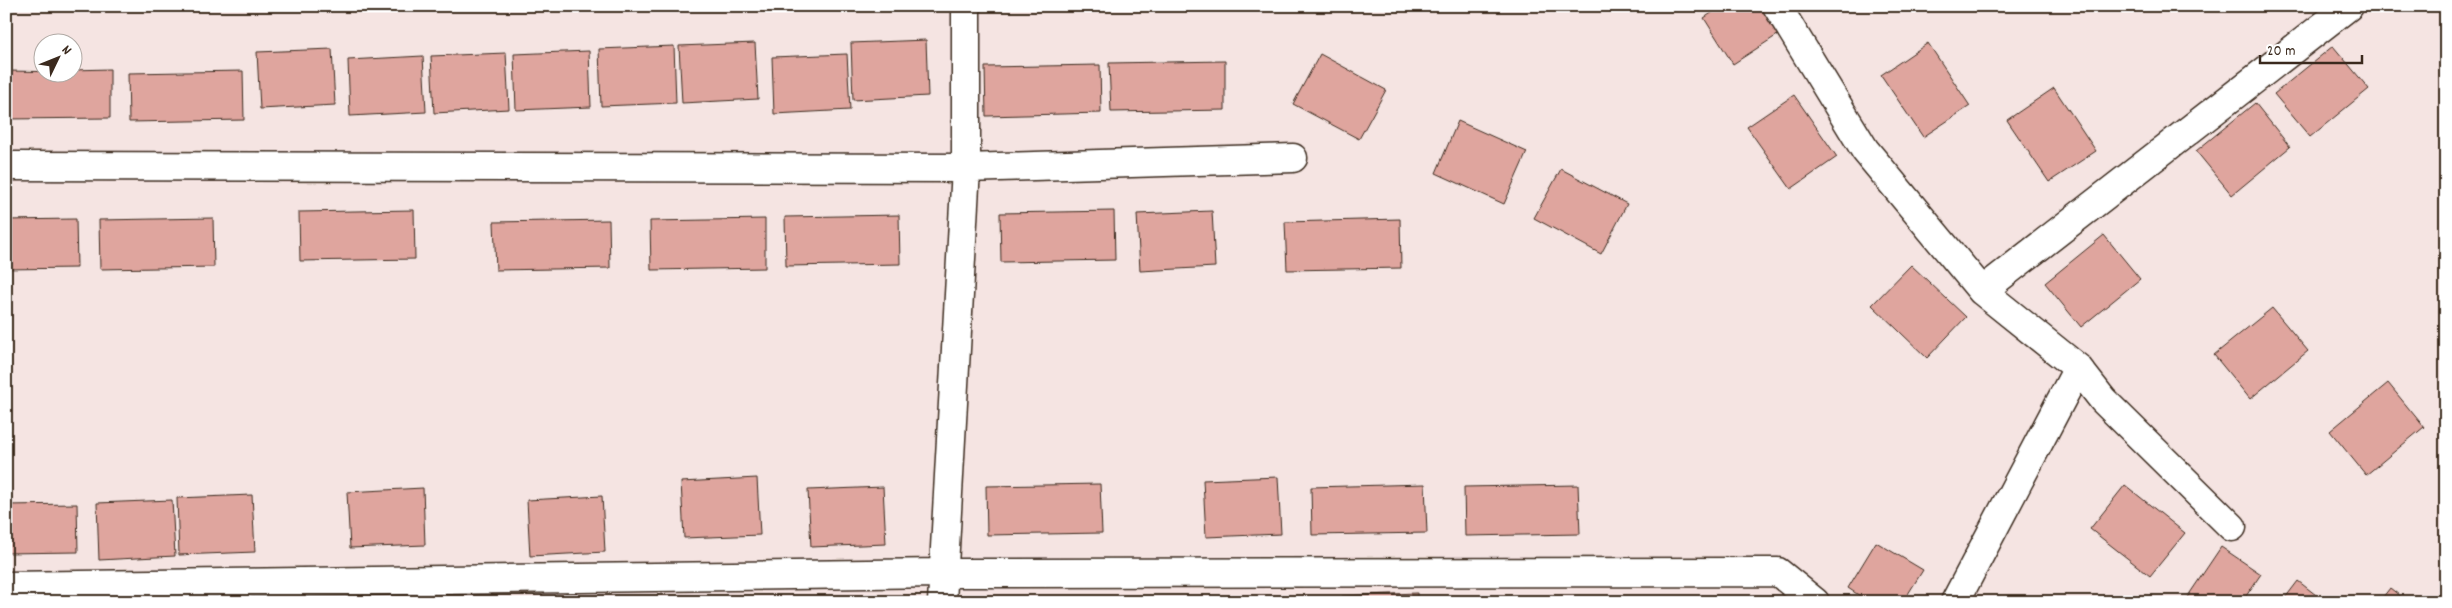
<svg xmlns="http://www.w3.org/2000/svg" width="2452" height="608" viewBox="0 0 2452 608" font-family="Dekko,sans-serif">
<style>
.building{fill:#dfa59e;stroke:#3b2a1e}
.lines{fill:none;stroke-linecap:round;stroke-linejoin:round}
.minor-casing{stroke:#3b2a1e;stroke-width:31}
.minor{stroke:#fff;stroke-width:28}
</style>
<rect width="100%" height="100%" fill="#f5e4e2"/>
<filter id="ink" filterUnits="userSpaceOnUse"><feTurbulence type="fractalNoise" baseFrequency=".02" numOctaves="2"/><feDisplacementMap in="SourceGraphic" scale="10" xChannelSelector="R" yChannelSelector="G"/><feConvolveMatrix kernelMatrix="1 2 1 2 8 2 1 2 1" color-interpolation-filters="sRGB"/></filter>
<g filter="url(#ink)">
<path class="building" d="M 1722,6 L 1761,6 L 1779,34 L 1733,64 L 1704,18 Z
M 926,40 L 928,96 L 853,100 L 851,43 Z
M 755,43 L 758,99 L 682,103 L 679,46 Z
M 1928,43 L 1970,106 L 1923,137 L 1881,75 Z
M 674,46 L 676,103 L 601,106 L 599,49 Z
M 2333,46 L 2369,89 L 2310,137 L 2274,94 Z
M 332,49 L 335,105 L 260,109 L 257,52 Z
M 589,51 L 591,107 L 516,110 L 514,54 Z
M 506,53 L 509,109 L 434,113 L 431,56 Z
M 847,54 L 850,110 L 774,114 L 772,57 Z
M 1320,54 L 1386,90 L 1359,139 L 1293,104 Z
M 423,56 L 426,112 L 350,116 L 348,60 Z
M 1225,61 L 1225,110 L 1111,112 L 1109,63 Z
M 1100,65 L 1101,113 L 986,116 L 985,67 Z
M 110,69 L 110,118 L 6,119 L 6,71 L 72,72 L 72,70 Z
M 243,71 L 244,120 L 129,122 L 128,73 Z
M 2054,88 L 2096,151 L 2049,182 L 2007,120 Z
M 1794,95 L 1837,157 L 1791,189 L 1747,127 Z
M 2255,103 L 2290,147 L 2232,195 L 2196,151 Z
M 1458,121 L 1527,152 L 1504,204 L 1436,173 Z
M 1561,169 L 1627,204 L 1601,254 L 1534,218 Z
M 414,210 L 415,259 L 300,261 L 299,212 Z
M 1114,211 L 1115,260 L 1001,262 L 1000,213 Z
M 1212,211 L 1215,267 L 1140,271 L 1137,214 Z
M 899,215 L 900,264 L 786,266 L 785,217 Z
M 213,218 L 214,267 L 100,269 L 99,220 Z
M 76,219 L 77,268 L 6,269 L 6,220 Z
M 765,219 L 765,268 L 651,270 L 650,221 Z
M 1400,219 L 1401,268 L 1287,270 L 1285,222 Z
M 609,220 L 610,268 L 496,270 L 494,222 Z
M 2104,235 L 2140,279 L 2081,327 L 2045,283 Z
M 1911,265 L 1966,317 L 1927,358 L 1872,305 Z
M 2272,308 L 2308,351 L 2250,399 L 2214,355 Z
M 2388,383 L 2424,427 L 2366,475 L 2330,431 Z
M 1278,477 L 1281,534 L 1206,537 L 1203,480 Z
M 757,478 L 760,535 L 684,538 L 681,482 Z
M 1100,484 L 1102,533 L 987,535 L 986,486 Z
M 1425,484 L 1427,533 L 1312,535 L 1311,487 Z
M 1578,485 L 1580,534 L 1465,536 L 1464,487 Z
M 2125,485 L 2185,533 L 2150,576 L 2090,529 Z
M 883,487 L 886,544 L 811,547 L 808,490 Z
M 423,488 L 425,545 L 350,548 L 347,492 Z
M 252,495 L 255,552 L 179,555 L 177,498 Z
M 602,496 L 605,552 L 530,556 L 527,500 Z
M 172,500 L 175,556 L 99,560 L 97,503 Z
M 77,504 L 78,552 L 6,553 L 6,505 Z
M 1876,542 L 1923,570 L 1903,602 L 1869,602 L 1848,588 Z
M 2221,547 L 2261,574 L 2242,602 L 2184,602 Z
M 2298,581 L 2325,602 L 2282,602 Z
M 2390,588 L 2408,602 L 2379,602 Z
M 1417,593 L 1417,602 L 1342,602 L 1342,596 Z"/>
<g class="lines">
<defs>
<path id="minor" d="M 1777,6 L 1865,150 L 1982,291 L 2078,368 L 2103,400 L 2232,527
M 6,166 L 966,168 L 1293,158
M 1982,291 L 2349,6
M 6,586 L 942,573 L 1778,572 L 1815,602
M 942,602 L 966,168 L 966,6
M 1955,602 L 2078,368"/>
</defs>
<use href="#minor" class="minor-casing"/>
<use href="#minor" class="minor"/>
</g>
</g>
<rect width="2452" height="608" fill="none" stroke="#fff" stroke-width="25"/>
<rect x="12" y="12" width="2427" height="583" fill="none" stroke="#3b2a1e" stroke-width="2" filter="url(#ink)"/>
<g transform="translate(58 58) rotate(47)"><circle r="24" fill="#ffffff" stroke="#b1aaa5"/>
<path d="M0-4L9 19L0 12L-9 19Z" fill="#3b2a1e"/>
<text y="-8" font-size="14" font-weight="bold" text-anchor="middle" fill="#3b2a1e">N</text>
</g>
<path d="M2260 55v8h102v-8" fill="none" stroke="#3b2a1e" stroke-width="2.5"/>
<text x="2267" y="55" font-size="15" fill="#3b2a1e" stroke="#ffffff" stroke-width="4" paint-order="stroke">20 m</text>
</svg>
